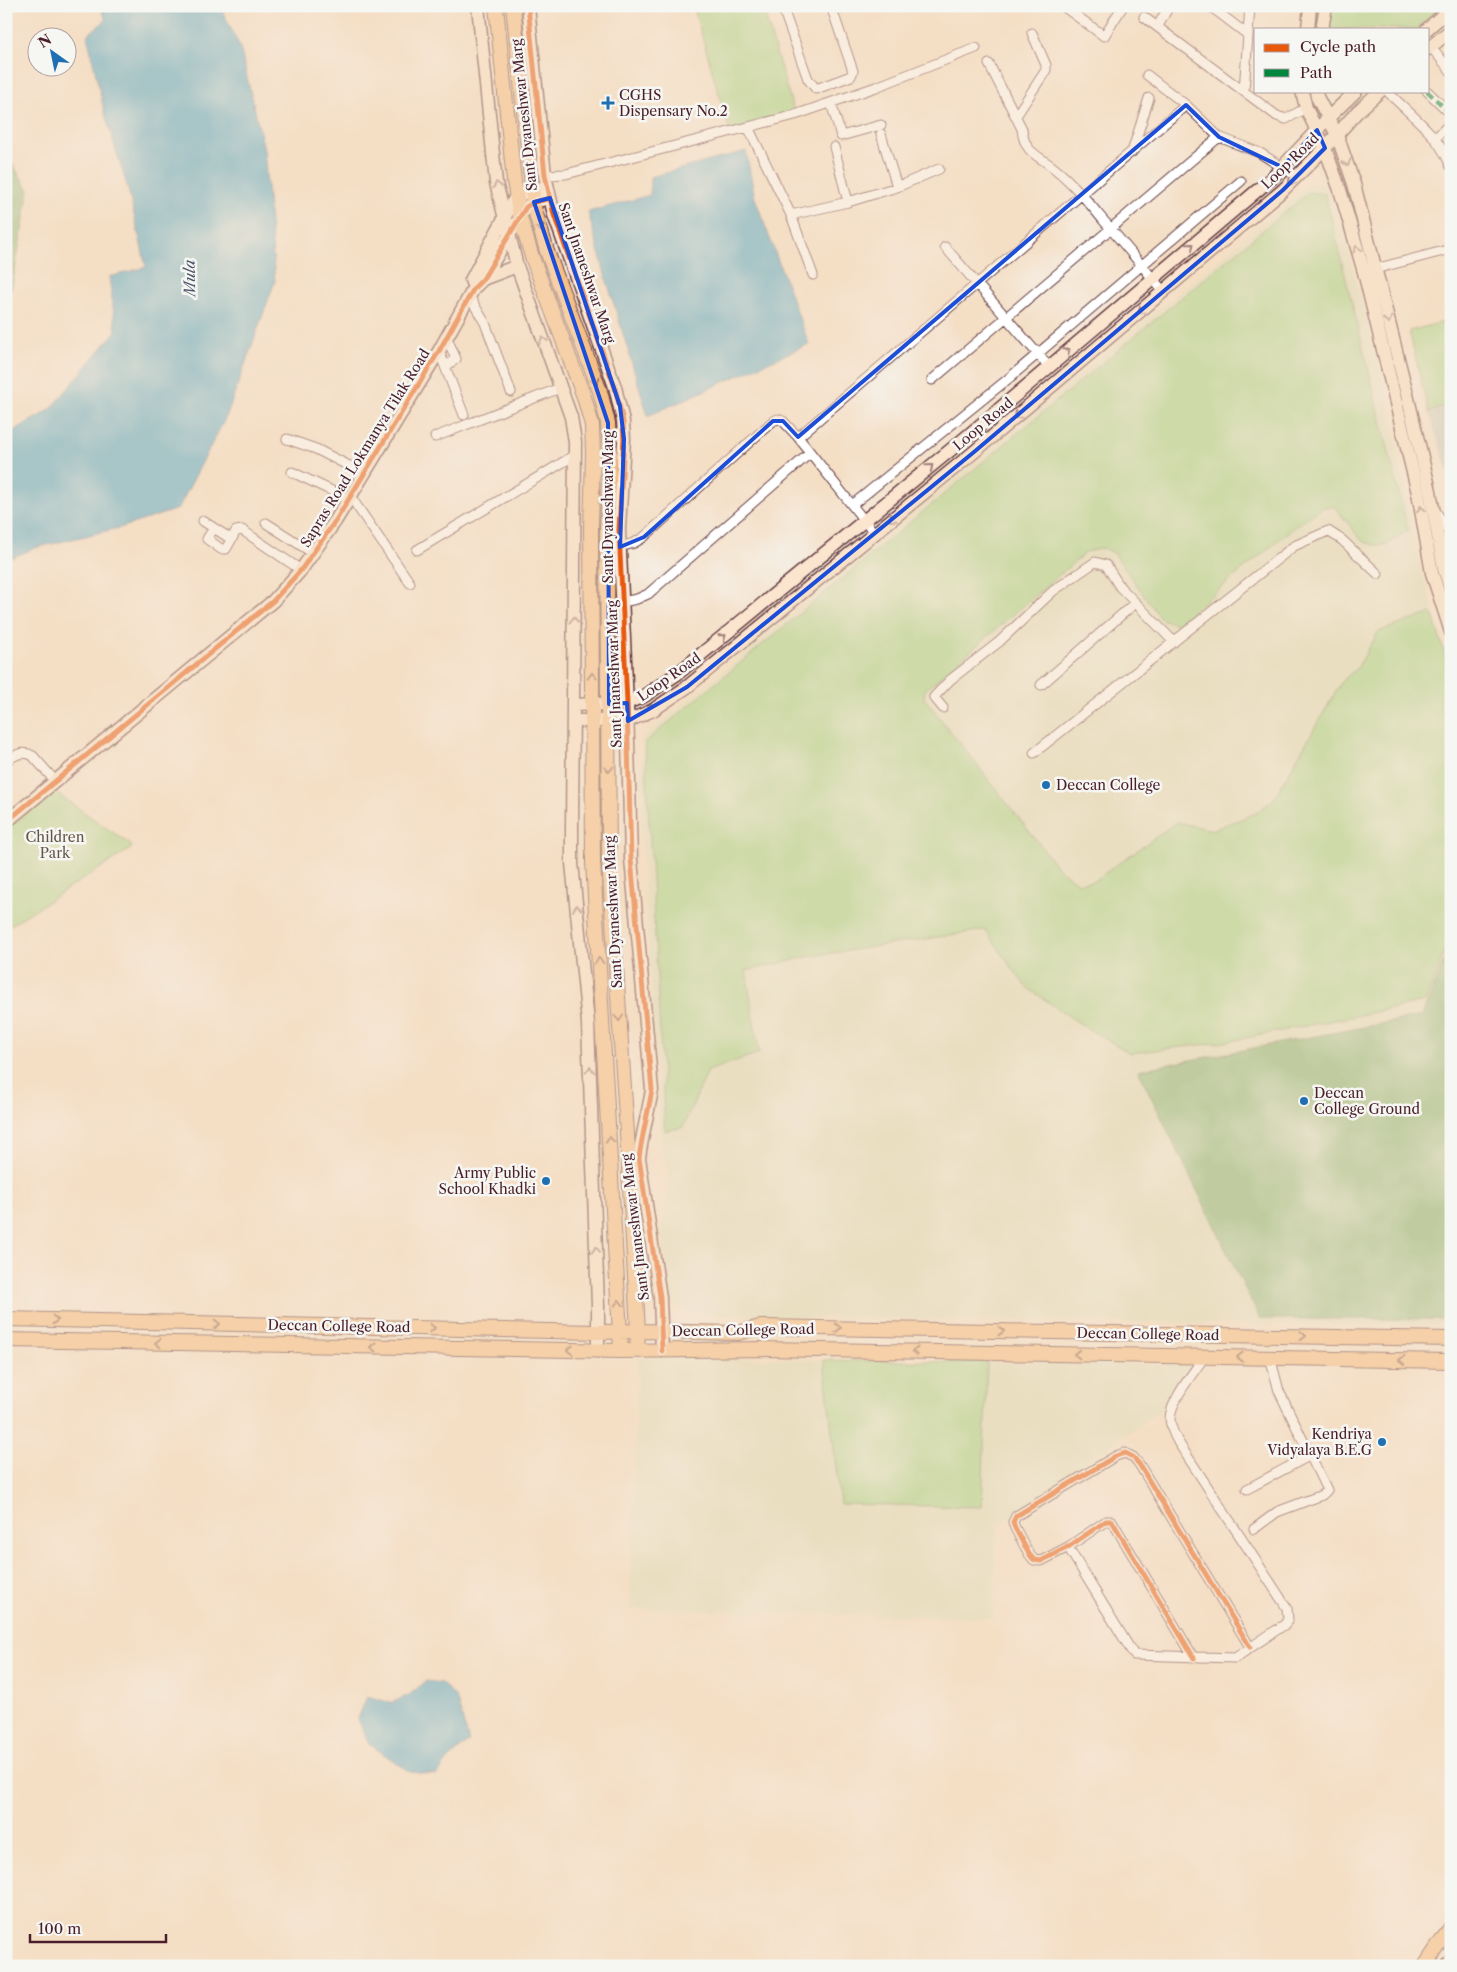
<svg xmlns="http://www.w3.org/2000/svg" width="1457" height="1972" viewBox="0 0 1457 1972" font-family="'Libre Caslon Text',serif">
<style>
.built{fill:#dddebc}
.industrial{fill:#c2c6b9}
.green{fill:#a0d585;stroke:#757a58}
.forest{fill:#80b672;stroke:#656a4e}
.water{fill:#4ea7cb;stroke:#4c637b}
.lines{fill:none;stroke-linecap:round;stroke-linejoin:round}
.street-casing{stroke:#643c42;stroke-width:11}
.secondary-casing{stroke:#643c42;stroke-width:15}
.primary-casing{stroke:#643c42;stroke-width:16}
.street{stroke:#fff;stroke-width:9}
.secondary{stroke:#fbe5cf;stroke-width:12}
.primary{stroke:#f5bf86;stroke-width:14}
.quiet{stroke:#00873e;stroke-width:4;stroke-dasharray:8 4;stroke-linecap:butt}
.cycleway-casing{stroke:#f6f6f2;stroke-width:8}
.cycleway{stroke:#e8590c;stroke-width:5}
.oneway{stroke:#a2827d}
.oneway2{stroke:#976754}
.marked{fill:none;stroke:#1d4ed8;stroke-width:4;stroke-linejoin:round}
.poi-dot{fill:#1f6fb2;stroke:#f6f6f2;stroke-width:2}
.labels{text-anchor:middle;stroke-width:5;stroke-linejoin:round;paint-order:stroke}
.poi-label{font-size:14px;fill:#4a1f2b;stroke:#f6f6f2;text-anchor:start}
.street-label{font-size:14px;fill:#4a1f2b;stroke:#f6f6f2}
.park-label{font-size:14px;fill:#645646;stroke:#f6f6f2}
.water-label{font-size:15px;font-style:italic;fill:#4c556b;stroke:#f6f6f2}
</style>
<rect width="100%" height="100%" fill="#f6f6f2"/>
<filter id="ink" filterUnits="userSpaceOnUse"><feTurbulence type="fractalNoise" baseFrequency=".02" numOctaves="2"/><feDisplacementMap in="SourceGraphic" scale="10" xChannelSelector="R" yChannelSelector="G"/><feConvolveMatrix kernelMatrix="1 2 1 2 8 2 1 2 1" color-interpolation-filters="sRGB"/></filter>
<filter id="wash" filterUnits="userSpaceOnUse"><feTurbulence type="fractalNoise" baseFrequency=".0096" numOctaves="4" result="noise"/><feDisplacementMap in="SourceGraphic" scale="20" xChannelSelector="R" yChannelSelector="G"/><feGaussianBlur stdDeviation="1.12" result="paint"/><feColorMatrix in="noise" values="0 0 0 0 0 0 0 0 0 0 0 0 0 0 0 0 0 1.4 0 .05"/><feComposite in="paint" operator="in"/></filter>
<g filter="url(#wash)">
<rect width="100%" height="100%" fill="#f4dec4"/>
<path class="built" d="M 1310,184 L 1327,185 L 1347,247 L 1386,393 L 1416,551 L 1451,668 L 1451,1325 L 1236,1324 L 768,1317 L 694,1314 L 683,1309 L 674,1302 L 666,1291 L 668,1269 L 661,1237 L 670,1177 L 661,1143 L 641,830 L 641,739 Z
M 638,1357 L 1194,1365 L 1164,1408 L 998,1524 L 993,1618 L 630,1609 Z"/>
<path class="industrial" d="M 1451,403 L 1451,481 L 1429,414 Z"/>
<path class="green" d="M 693,6 L 762,6 L 795,115 L 730,132 Z
M 1329,6 L 1442,6 L 1416,29 L 1326,29 Z
M 1309,192 L 1325,194 L 1408,530 L 1387,545 L 1375,545 L 1363,542 L 1335,507 L 1323,507 L 1297,525 L 1177,624 L 1161,619 L 1114,553 L 1103,548 L 1086,552 L 925,690 L 924,698 L 1059,869 L 1078,883 L 1094,881 L 1177,822 L 1212,830 L 1254,814 L 1273,800 L 1342,681 L 1358,667 L 1378,632 L 1432,613 L 1451,675 L 1451,935 L 1425,1002 L 1225,1042 L 1130,1053 L 1085,1027 L 1026,987 L 985,930 L 806,957 L 746,971 L 759,1053 L 708,1071 L 683,1127 L 665,1131 L 645,742 Z
M 1451,320 L 1451,402 L 1429,413 L 1409,331 Z
M 53,791 L 130,844 L 132,848 L 6,928 L 6,830 Z
M 824,1360 L 987,1362 L 982,1507 L 840,1504 Z"/>
<path class="forest" d="M 6,154 L 29,190 L 12,288 L 6,295 Z
M 1451,942 L 1451,1319 L 1260,1319 L 1138,1070 L 1422,1016 Z"/>
<path class="water" d="M 100,6 L 220,6 L 240,47 L 264,149 L 275,281 L 227,415 L 178,509 L 123,527 L 35,548 L 6,560 L 6,435 L 51,409 L 116,331 L 109,277 L 146,267 L 128,189 L 104,111 L 87,35 L 106,20 Z
M 746,151 L 755,198 L 809,344 L 648,416 L 606,278 L 588,212 L 650,195 L 650,177 Z
M 426,1681 L 441,1683 L 456,1697 L 469,1741 L 448,1760 L 437,1775 L 410,1772 L 369,1744 L 358,1719 L 367,1696 L 391,1703 L 409,1695 Z"/>
</g>
<g filter="url(#ink)">
<g class="lines">
<defs>
<path id="street" d="M 782,6 L 808,79 L 816,89 L 851,76 L 853,71 L 831,6
M 1063,6 L 1104,36 L 1123,6
M 1210,6 L 1248,35
M 1144,17 L 1277,116 L 1286,119 L 1306,108
M 1158,26 L 1169,6
M 1431,47 L 1451,71
M 989,64 L 1022,129 C 1024,153 1038,155 1054,168 C 1073,183 1089,203 1104,221 C 1124,244 1144,268 1163,291
M 1147,75 L 1186,105 L 1219,137 L 1260,153 L 1282,167
M 1244,91 L 1250,6
M 1387,91 C 1411,116 1439,134 1451,167
M 1427,91 L 1451,114
M 831,103 L 841,136 L 881,125
M 1016,116 L 1046,70 L 1046,65 L 1032,33
M 748,127 L 791,215 L 813,275
M 881,134 L 897,187
M 1436,138 L 1451,122
M 834,147 L 848,202
M 1132,152 L 1149,98
M 545,175 L 566,174 L 795,115 L 876,87 L 976,48
M 791,215 L 848,202 L 897,187 L 939,169
M 945,247 L 1049,367
M 1371,270 L 1451,249
M 469,296 L 485,323 L 511,392
M 439,351 L 464,415
M 446,366 L 456,359 L 446,336
M 932,380 L 1219,137
M 435,437 L 560,388
M 798,437 L 1186,105
M 287,439 L 316,449 L 365,474
M 292,472 L 349,499
M 350,496 L 410,583
M 852,505 L 1008,379 L 1241,181
M 1436,512 L 1451,534
M 203,521 L 231,539
M 266,523 L 313,553
M 213,529 L 207,539 L 221,549 L 226,549 L 236,531 L 242,530 L 301,570
M 620,547 L 634,543 L 644,537 L 773,421 L 778,419 L 783,421 L 798,437 L 874,533
M 417,550 L 575,455
M 622,602 L 637,599 L 648,594 L 810,453
M 1041,685 L 1135,603
M 943,708 L 934,697 L 950,680 L 999,642 L 1053,591 L 1095,562 L 1106,565 L 1120,587 L 1174,642
M 1034,753 L 1294,546 L 1328,531 L 1342,540 L 1378,574
M 6,761 C 15,755 23,750 33,756 L 56,782
M 1247,1489 L 1309,1456
M 1254,1529 L 1277,1512 L 1322,1495 L 1327,1490 L 1279,1391 L 1270,1357
M 1068,1547 L 1134,1655 L 1235,1658 L 1284,1625 L 1288,1620 L 1287,1608 L 1178,1442 C 1174,1435 1171,1428 1170,1419 C 1170,1401 1194,1372 1205,1356
M 1194,1658 L 1112,1521 L 1106,1521 L 1068,1547 L 1041,1561 L 1034,1560 L 1029,1554 L 1015,1528 L 1013,1522 L 1016,1516 L 1116,1456 L 1125,1453 L 1133,1457 L 1139,1464 L 1250,1647"/>
<path id="secondary" d="M 478,6 L 496,183 L 517,266 L 571,417 L 575,442 L 572,831 L 572,863 L 588,1023 L 598,1306 L 598,1351
M 528,6 L 545,175 L 554,215 L 615,387 L 623,421 L 624,439 L 619,530 L 627,703 L 631,859 L 652,1090 C 648,1113 642,1135 639,1158 L 660,1297 L 662,1351
M 1308,29 L 1310,6
M 1322,29 L 1326,6
M 1427,29 L 1451,8
M 1428,49 L 1451,30
M 1302,91 L 1306,108 L 1325,148 L 1340,190 L 1364,272 L 1418,493 L 1432,573 L 1451,632
M 1316,91 L 1317,97 L 1337,135 L 1354,184 L 1406,390 L 1430,491 L 1444,569 L 1451,591
M 483,279 L 517,266
M 474,288 L 471,280 L 516,196 L 541,188
M 573,705 L 627,703 L 644,696 L 677,674 L 964,439 L 1272,178 L 1328,118 L 1356,91
M 573,721 L 628,721 L 653,710 L 687,687 L 974,452 L 1283,190 L 1325,148 L 1356,113 L 1380,91
M 6,822 L 273,601 L 301,570 L 336,520 L 439,351 L 474,288 L 483,279 L 526,207 L 534,202 L 550,198"/>
<path id="primary" d="M 496,6 L 514,181 L 520,217 L 532,257 L 584,397 L 592,425 L 593,454 L 591,528 L 593,862 L 621,1351
M 513,6 L 534,207 L 547,251 L 600,391 L 608,423 L 610,454 L 607,529 L 609,861 L 627,1133 L 638,1331 L 637,1351
M 6,1319 L 598,1332 L 638,1331 L 738,1333 L 760,1327 L 1451,1339
M 6,1340 L 621,1351 L 762,1349 L 1451,1361
M 1425,1966 L 1451,1927
M 1448,1966 L 1451,1962"/>
</defs>
<use href="#street" class="street-casing"/>
<use href="#secondary" class="secondary-casing"/>
<use href="#primary" class="primary-casing"/>
<use href="#street" class="street"/>
<use href="#secondary" class="secondary"/>
<use href="#primary" class="primary"/>
<path class="quiet" d="M 1427,91 L 1451,114"/>
<defs>
<path id="cycleway" d="M 528,6 L 545,175 L 554,215 L 615,387 L 623,421 L 624,439 L 619,530 L 627,703 L 631,859 L 652,1090 C 648,1113 642,1135 639,1158 L 660,1297 L 662,1351
M 6,822 L 273,601 L 301,570 L 336,520 L 439,351 L 474,288 L 483,279 L 526,207 L 534,202 L 550,198
M 1194,1658 L 1112,1521 L 1106,1521 L 1068,1547 L 1041,1561 L 1034,1560 L 1029,1554 L 1015,1528 L 1013,1522 L 1016,1516 L 1116,1456 L 1125,1453 L 1133,1457 L 1139,1464 L 1250,1647"/>
</defs>
<use href="#cycleway" class="cycleway-casing"/>
<use href="#cycleway" class="cycleway"/>
</g>
<defs><path id="oneway-chevron" d="M-2-3.5L2.5 0L-2 3.5" fill="none" stroke-width="1.6" stroke-linecap="round" stroke-linejoin="round" transform="scale(1.25)"/></defs>
<g class="oneway">
<use href="#oneway-chevron" transform="translate(1347 163) rotate(71)"/>
<use href="#oneway-chevron" transform="translate(1291 182) rotate(135)"/>
<use href="#oneway-chevron" transform="translate(497 185) rotate(-101)"/>
<use href="#oneway-chevron" transform="translate(1191 246) rotate(-40)"/>
<use href="#oneway-chevron" transform="translate(1357 249) rotate(-106)"/>
<use href="#oneway-chevron" transform="translate(1141 311) rotate(140)"/>
<use href="#oneway-chevron" transform="translate(1388 320) rotate(76)"/>
<use href="#oneway-chevron" transform="translate(543 340) rotate(-110)"/>
<use href="#oneway-chevron" transform="translate(1067 351) rotate(-40)"/>
<use href="#oneway-chevron" transform="translate(1017 416) rotate(140)"/>
<use href="#oneway-chevron" transform="translate(930 467) rotate(-39)"/>
<use href="#oneway-chevron" transform="translate(1421 509) rotate(-100)"/>
<use href="#oneway-chevron" transform="translate(892 519) rotate(141)"/>
<use href="#oneway-chevron" transform="translate(574 620) rotate(-89)"/>
<use href="#oneway-chevron" transform="translate(723 637) rotate(-39)"/>
<use href="#oneway-chevron" transform="translate(577 908) rotate(-96)"/>
<use href="#oneway-chevron" transform="translate(590 1070) rotate(-92)"/>
<use href="#oneway-chevron" transform="translate(596 1250) rotate(-92)"/>
</g>
<g class="oneway2">
<use href="#oneway-chevron" transform="translate(540 228) rotate(74)"/>
<use href="#oneway-chevron" transform="translate(596 381) rotate(69)"/>
<use href="#oneway-chevron" transform="translate(592 676) rotate(-91)"/>
<use href="#oneway-chevron" transform="translate(609 769) rotate(90)"/>
<use href="#oneway-chevron" transform="translate(599 961) rotate(-94)"/>
<use href="#oneway-chevron" transform="translate(619 1018) rotate(86)"/>
<use href="#oneway-chevron" transform="translate(610 1140) rotate(-94)"/>
<use href="#oneway-chevron" transform="translate(619 1303) rotate(-92)"/>
<use href="#oneway-chevron" transform="translate(55 1320) rotate(1)"/>
<use href="#oneway-chevron" transform="translate(217 1324) rotate(1)"/>
<use href="#oneway-chevron" transform="translate(432 1328) rotate(1)"/>
<use href="#oneway-chevron" transform="translate(838 1328) rotate(1)"/>
<use href="#oneway-chevron" transform="translate(1001 1331) rotate(1)"/>
<use href="#oneway-chevron" transform="translate(1303 1336) rotate(1)"/>
<use href="#oneway-chevron" transform="translate(158 1343) rotate(-179)"/>
<use href="#oneway-chevron" transform="translate(373 1347) rotate(-179)"/>
<use href="#oneway-chevron" transform="translate(570 1350) rotate(-179)"/>
<use href="#oneway-chevron" transform="translate(915 1351) rotate(-179)"/>
<use href="#oneway-chevron" transform="translate(1077 1354) rotate(-179)"/>
<use href="#oneway-chevron" transform="translate(1240 1357) rotate(-179)"/>
<use href="#oneway-chevron" transform="translate(1402 1360) rotate(-179)"/>
</g>
</g>
<path d="M0 0H1457V1972H0ZM 1186,105 L 1219,137 L 1282,167 L 1317,130 L 1325,148 L 1283,190 L 974,452 L 687,687 L 628,721 L 627,703 L 609,704 L 608,423 L 534,202 L 550,198 L 620,406 L 624,439 L 620,547 L 644,537 L 773,421 L 783,421 L 798,437 Z" fill="#f4dec4" fill-opacity=".55" fill-rule="evenodd"/>
<path class="marked" d="M 1186,105 L 1219,137 L 1282,167 L 1317,130 L 1325,148 L 1283,190 L 974,452 L 687,687 L 628,721 L 627,703 L 609,704 L 608,423 L 534,202 L 550,198 L 620,406 L 624,439 L 620,547 L 644,537 L 773,421 L 783,421 L 798,437 Z"/>
<g class="poi-dot">
<path d="M605.5 95.5h5v5h5v5h-5v5h-5v-5h-5v-5h5z"/>
<circle cx="1046" cy="785" r="5"/>
<circle cx="1304" cy="1101" r="5"/>
<circle cx="546" cy="1181" r="5"/>
<circle cx="1382" cy="1442" r="5"/>
</g>
<g class="labels">
<g class="poi-label">
<text x="619" y="100">CGHS<tspan x="619" dy="16">Dispensary No.2</tspan></text>
<text x="1056" y="790">Deccan College</text>
<text x="1314" y="1098">Deccan<tspan x="1314" dy="16">College Ground</tspan></text>
<text x="536" y="1178" text-anchor="end">Army Public<tspan x="536" dy="16">School Khadki</tspan></text>
<text x="1372" y="1439" text-anchor="end">Kendriya<tspan x="1372" dy="16">Vidyalaya B.E.G</tspan></text>
</g>
<g class="street-label">
<text transform="translate(524 115) rotate(-96)" y="5">Sant Dyaneshwar Marg</text>
<text transform="translate(1290 161) rotate(-44)" y="5">Loop Road</text>
<text transform="translate(587 273) rotate(71)" y="5">Sant Jnaneshwar Marg</text>
<text transform="translate(983 424) rotate(-40)" y="5">Loop Road</text>
<text transform="translate(365 448) rotate(-58)" y="5">Sapras Road Lokmanya Tilak Road</text>
<text transform="translate(608 507) rotate(-90)" y="5">Sant Dyaneshwar Marg</text>
<text transform="translate(614 674) rotate(-92)" y="5">Sant Jnaneshwar Marg</text>
<text transform="translate(669 677) rotate(-35)" y="5">Loop Road</text>
<text transform="translate(613 912) rotate(-93)" y="5">Sant Dyaneshwar Marg</text>
<text transform="translate(635 1227) rotate(-97)" y="5">Sant Jnaneshwar Marg</text>
<text transform="translate(339 1326) rotate(1)" y="5">Deccan College Road</text>
<text transform="translate(743 1330) rotate(-1)" y="5">Deccan College Road</text>
<text transform="translate(1148 1334) rotate(1)" y="5">Deccan College Road</text>
</g>
<g class="park-label">
<text x="55" y="842">Children<tspan x="55" dy="16">Park</tspan></text>
</g>
<g class="water-label">
<text transform="translate(190 278) rotate(-91)" y="5">Mula</text>
</g>
</g>
<rect width="1457" height="1972" fill="none" stroke="#f6f6f2" stroke-width="25"/>
<rect x="1254" y="28" width="175" height="65" fill="#f6f6f2" stroke="#b1a0a2"/>
<rect x="1264" y="44" width="25" height="8" fill="#e8590c" stroke="#b1a0a2"/>
<text x="1300" y="52" font-size="15" fill="#4a1f2b">Cycle path</text>
<rect x="1264" y="69" width="25" height="8" fill="#00873e" stroke="#b1a0a2"/>
<text x="1300" y="78" font-size="15" fill="#4a1f2b">Path</text>
<g transform="translate(52 52) rotate(327)"><circle r="24" fill="#f6f6f2" stroke="#b1a0a2"/>
<path d="M0-4L9 19L0 12L-9 19Z" fill="#1f6fb2"/>
<text y="-8" font-size="14" font-weight="bold" text-anchor="middle" fill="#4a1f2b">N</text>
</g>
<path d="M30 1934v8h136v-8" fill="none" stroke="#4a1f2b" stroke-width="2.5"/>
<text x="38" y="1934" font-size="15" fill="#4a1f2b" stroke="#f6f6f2" stroke-width="4" paint-order="stroke">100 m</text>
</svg>
